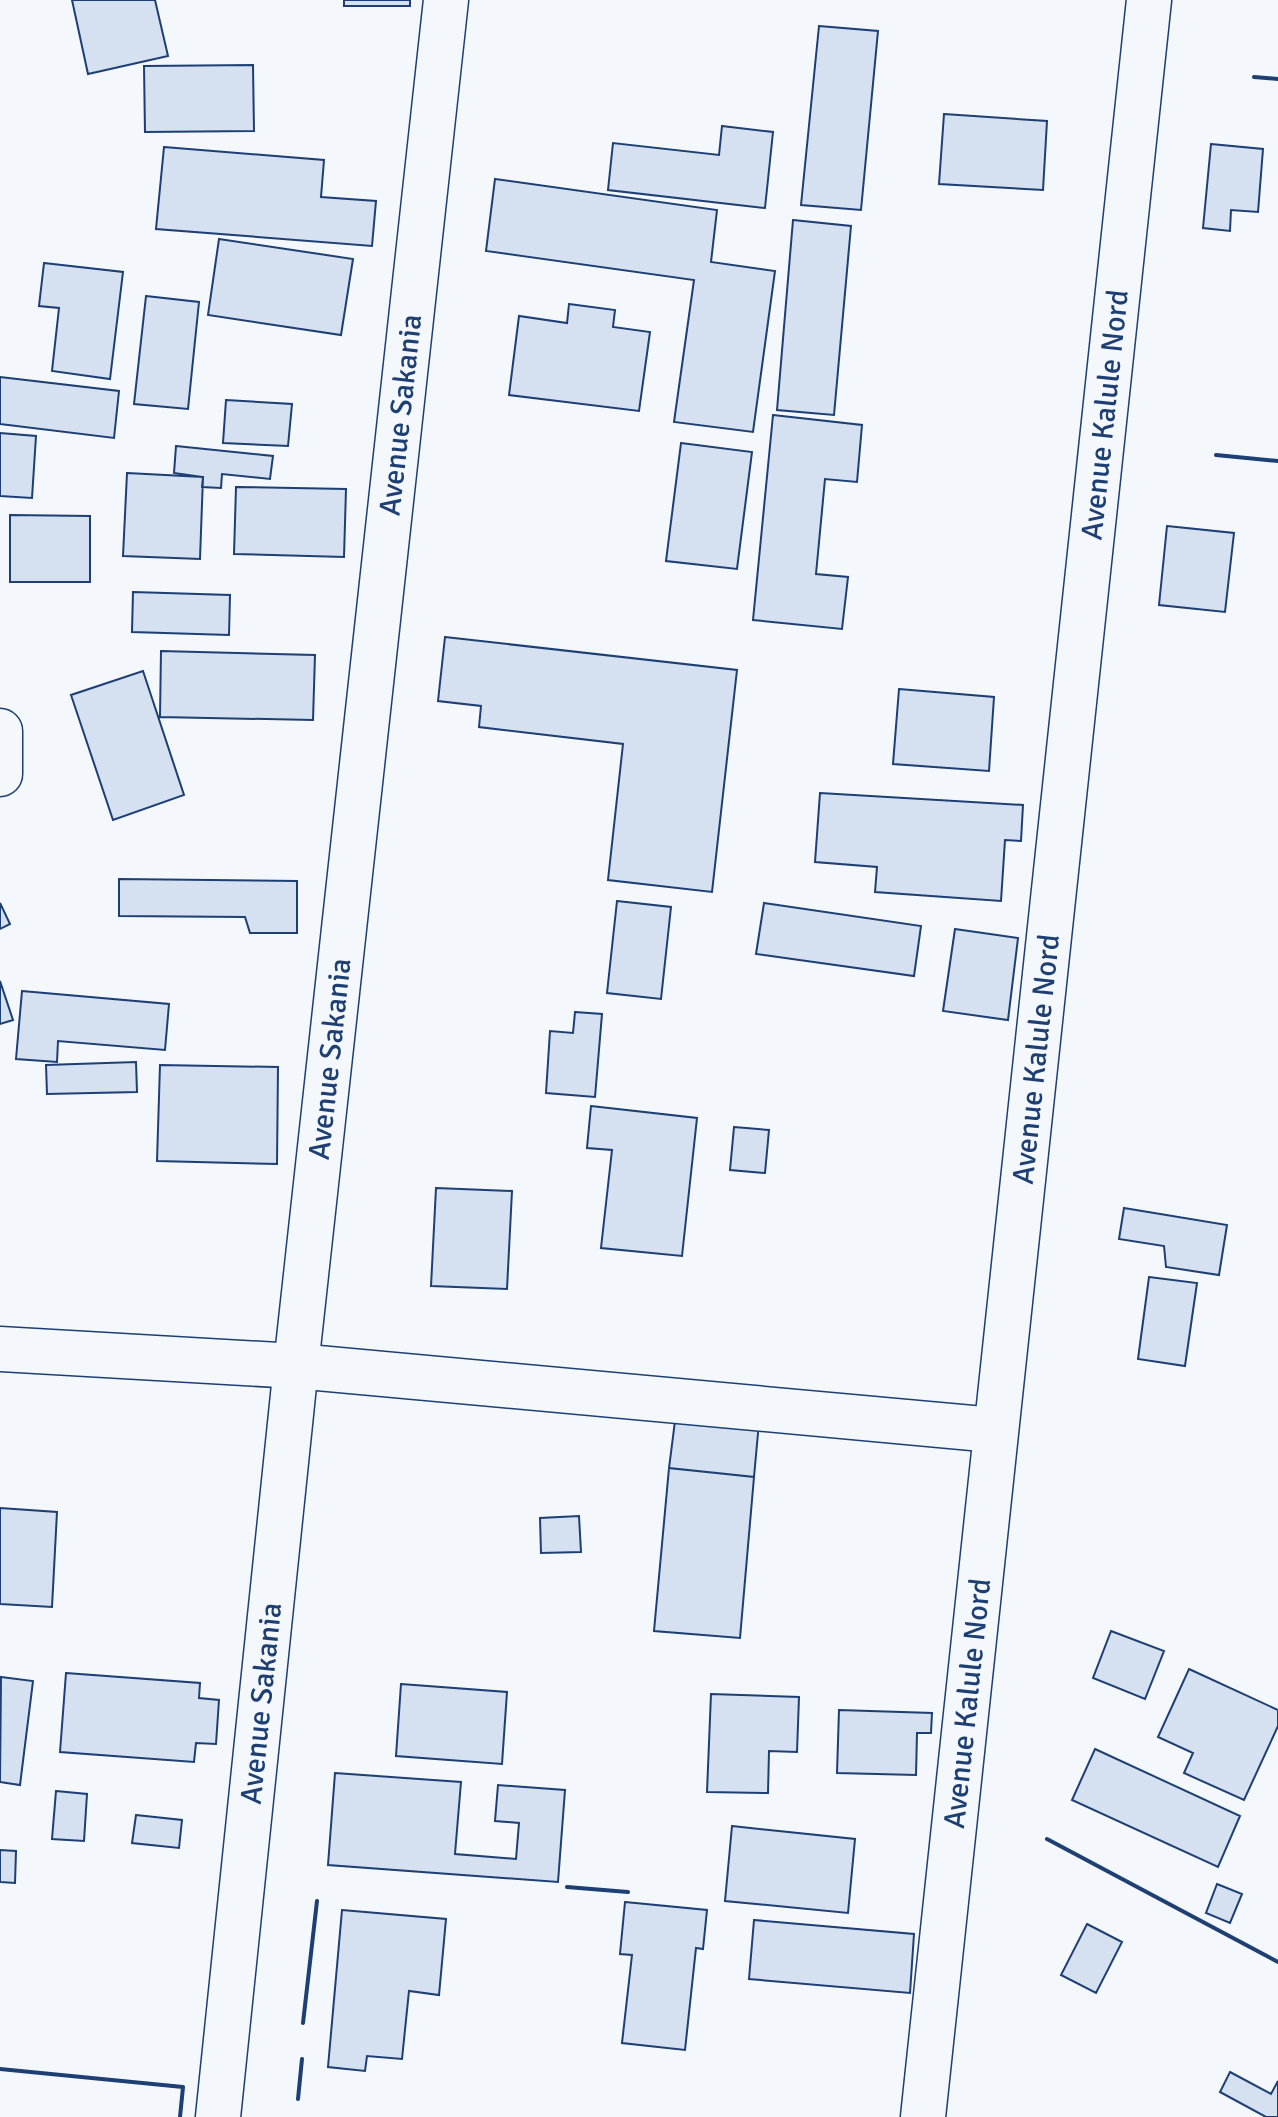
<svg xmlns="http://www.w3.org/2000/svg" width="1278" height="2117" viewBox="0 0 1278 2117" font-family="Signika,sans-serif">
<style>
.building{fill:#d5e0f0;stroke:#1d3f73;stroke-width:2}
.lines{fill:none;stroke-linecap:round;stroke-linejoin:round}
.street-casing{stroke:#1d3f73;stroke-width:47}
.street{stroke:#f4f7fb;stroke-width:44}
.wall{stroke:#1d3f73;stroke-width:4}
.labels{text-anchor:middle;stroke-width:6;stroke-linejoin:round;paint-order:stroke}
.street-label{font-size:30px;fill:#1d3f73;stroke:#f4f7fb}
</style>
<rect width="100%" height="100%" fill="#f4f7fb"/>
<path class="building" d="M 72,0 L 155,0 L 168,56 L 88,74 Z
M 344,0 L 410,0 L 410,6 L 344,6 Z
M 819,26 L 878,31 L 861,210 L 801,205 Z
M 253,65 L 254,131 L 145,132 L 144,66 Z
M 944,114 L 1047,121 L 1043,190 L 939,184 Z
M 722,126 L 773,132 L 765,208 L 608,190 L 613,143 L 719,155 Z
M 1211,144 L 1263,149 L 1258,212 L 1231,210 L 1230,231 L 1203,228 Z
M 164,147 L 324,160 L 321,197 L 376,201 L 372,246 L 156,229 Z
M 495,179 L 717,210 L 711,262 L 775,271 L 753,432 L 674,422 L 694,280 L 486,251 Z
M 793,220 L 851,226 L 834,415 L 777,410 Z
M 219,239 L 353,259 L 341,335 L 208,315 Z
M 44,263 L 123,272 L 110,379 L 52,371 L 59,308 L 39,306 Z
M 146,296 L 199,302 L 188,409 L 134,404 Z
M 569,304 L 615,310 L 613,327 L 650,332 L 639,411 L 509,395 L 519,316 L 567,323 Z
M 0,377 L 119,391 L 114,438 L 0,424 Z
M 226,400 L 292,404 L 288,446 L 223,443 Z
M 773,415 L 862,425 L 857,482 L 825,479 L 816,574 L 848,577 L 842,629 L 753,620 Z
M 0,433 L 36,436 L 32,498 L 0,496 Z
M 681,443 L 752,452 L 737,569 L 666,561 Z
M 176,446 L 273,456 L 270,479 L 222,474 L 221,488 L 202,487 L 203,477 L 174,473 Z
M 127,473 L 203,477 L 200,559 L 123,556 Z
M 236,487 L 346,489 L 344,557 L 234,554 Z
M 10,515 L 90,516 L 90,582 L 10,582 Z
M 1167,526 L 1234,533 L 1225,612 L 1159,605 Z
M 133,592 L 230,595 L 229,635 L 132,632 Z
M 445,637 L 737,670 L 712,892 L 608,880 L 623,744 L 479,727 L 481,706 L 438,701 Z
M 161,651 L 315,655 L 313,720 L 160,717 Z
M 143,671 L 184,795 L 113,820 L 71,695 Z
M 899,689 L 994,697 L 989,771 L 893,764 Z
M 820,793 L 1023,805 L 1021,841 L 1005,840 L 1001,901 L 875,892 L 877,867 L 815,862 Z
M 119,879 L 297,881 L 297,933 L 250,933 L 245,917 L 119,916 Z
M 617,901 L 671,907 L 661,999 L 607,993 Z
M 0,903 L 10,924 L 0,929 Z
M 764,903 L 921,926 L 914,976 L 756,954 Z
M 955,929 L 1018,938 L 1008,1020 L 943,1011 Z
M 0,981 L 13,1020 L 0,1024 Z
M 22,991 L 169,1004 L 165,1050 L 58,1041 L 57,1062 L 16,1059 Z
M 575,1012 L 602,1014 L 595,1097 L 546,1093 L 550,1031 L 573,1033 Z
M 136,1062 L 137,1092 L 47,1094 L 46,1065 Z
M 160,1065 L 278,1067 L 277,1164 L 157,1161 Z
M 591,1106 L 697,1118 L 682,1256 L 601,1248 L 612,1150 L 587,1148 Z
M 734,1127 L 769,1130 L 765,1173 L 730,1170 Z
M 436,1188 L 512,1191 L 507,1289 L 431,1286 Z
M 1124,1208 L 1227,1225 L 1219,1275 L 1166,1267 L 1164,1246 L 1119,1239 Z
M 1149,1277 L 1197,1283 L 1185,1366 L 1138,1359 Z
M 676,1413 L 759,1422 L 754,1477 L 669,1468 Z
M 669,1468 L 754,1477 L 740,1638 L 654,1631 Z
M 0,1508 L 57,1512 L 52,1607 L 0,1604 Z
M 579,1516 L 581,1552 L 541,1553 L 540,1518 Z
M 1111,1631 L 1164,1651 L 1145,1699 L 1093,1678 Z
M 1189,1669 L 1278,1710 L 1278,1726 L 1244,1800 L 1184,1773 L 1193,1753 L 1158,1737 Z
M 66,1673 L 200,1683 L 199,1698 L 219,1700 L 216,1744 L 196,1743 L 194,1762 L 60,1752 Z
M 1,1677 L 33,1681 L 20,1785 L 0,1782 Z
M 401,1684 L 507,1692 L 502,1764 L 396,1756 Z
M 711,1694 L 799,1697 L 797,1752 L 769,1751 L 768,1793 L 707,1792 Z
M 839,1710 L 932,1713 L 931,1733 L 917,1733 L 916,1775 L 837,1773 Z
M 1095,1749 L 1240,1816 L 1218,1867 L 1072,1800 Z
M 335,1773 L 461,1782 L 455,1854 L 516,1859 L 519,1823 L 495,1821 L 498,1785 L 565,1790 L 558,1882 L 328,1865 Z
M 56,1791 L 87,1794 L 84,1841 L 52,1839 Z
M 136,1815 L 182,1820 L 179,1848 L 132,1843 Z
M 732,1826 L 855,1839 L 848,1913 L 725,1901 Z
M 0,1850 L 16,1851 L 15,1883 L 0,1882 Z
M 1217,1884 L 1242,1894 L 1230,1923 L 1206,1913 Z
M 625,1902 L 707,1910 L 703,1949 L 696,1948 L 685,2050 L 622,2043 L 632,1955 L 620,1954 Z
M 342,1910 L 446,1919 L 439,1995 L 409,1991 L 402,2059 L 367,2056 L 365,2071 L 328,2067 Z
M 754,1920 L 914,1934 L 910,1993 L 749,1979 Z
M 1087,1924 L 1122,1942 L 1096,1993 L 1061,1975 Z
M 1230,2072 L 1271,2094 L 1278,2081 L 1278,2117 L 1266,2117 L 1220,2092 Z"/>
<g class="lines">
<defs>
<g id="street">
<path d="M 0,731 L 0,774"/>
<path d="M 0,1349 L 296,1366 L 994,1430"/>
<path id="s1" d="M 218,2117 L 296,1366 L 446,0"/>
<path id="s2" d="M 923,2117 L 1149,0"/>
</g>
</defs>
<use href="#street" class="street-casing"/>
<use href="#street" class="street"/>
<path class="wall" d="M 1254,77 L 1278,79
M 1216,455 L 1278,461
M 1047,1839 L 1278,1962
M 567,1887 L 628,1892
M 303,2023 L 317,1901
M 0,2069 L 183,2087 L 180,2117
M 298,2099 L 302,2059"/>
</g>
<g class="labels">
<g class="street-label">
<text dy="10" stroke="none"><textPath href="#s1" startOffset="1712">Avenue Sakania</textPath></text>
<text dy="10" stroke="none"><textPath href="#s2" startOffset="1712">Avenue Kalule Nord</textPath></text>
<text dy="10" stroke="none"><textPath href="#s1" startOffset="1064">Avenue Sakania</textPath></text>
<text dy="10" stroke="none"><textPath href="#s2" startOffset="1064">Avenue Kalule Nord</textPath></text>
<text dy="10" stroke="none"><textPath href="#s1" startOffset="416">Avenue Sakania</textPath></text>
<text dy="10" stroke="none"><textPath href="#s2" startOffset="416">Avenue Kalule Nord</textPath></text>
</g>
</g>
</svg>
